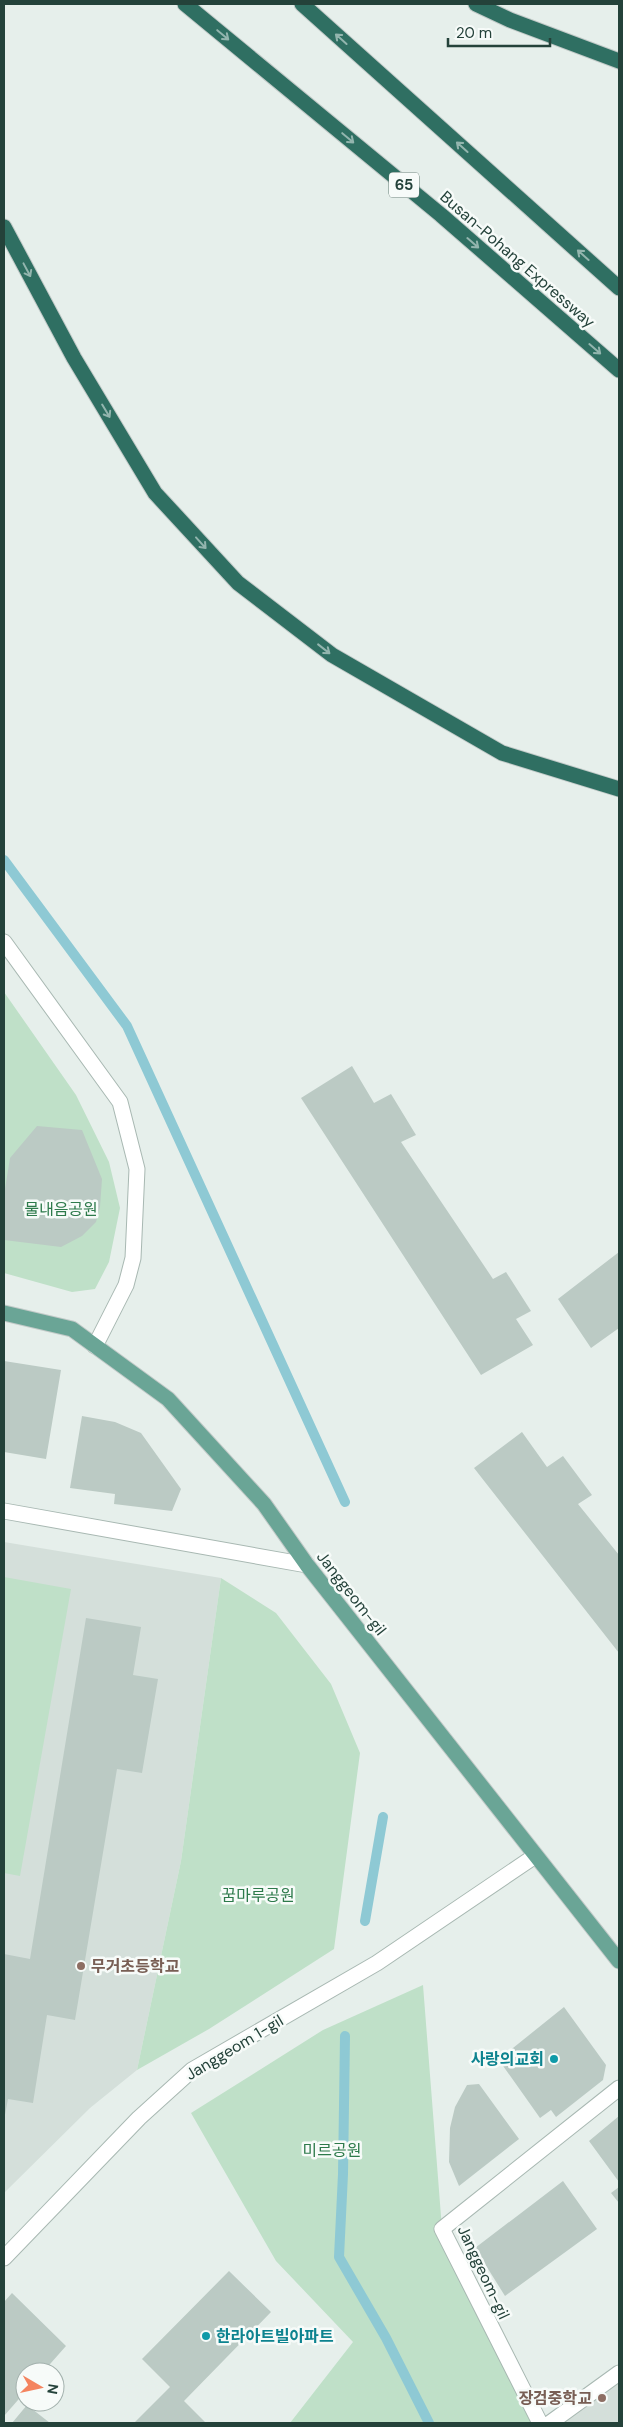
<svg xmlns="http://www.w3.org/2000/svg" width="623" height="2427" viewBox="0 0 623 2427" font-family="'DM Sans','Noto Sans KR',sans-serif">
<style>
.built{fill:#d4dfda}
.green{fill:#bfe0c8}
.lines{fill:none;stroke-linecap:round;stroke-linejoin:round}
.stream{stroke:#8ec9d4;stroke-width:10}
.building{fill:#bbcac4}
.minor-casing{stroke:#a8b8b2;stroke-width:17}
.major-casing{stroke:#c2cac8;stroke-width:17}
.highway-casing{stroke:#c2cac8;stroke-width:17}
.minor{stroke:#fff;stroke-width:15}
.major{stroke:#6aa596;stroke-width:15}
.highway{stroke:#2f6f62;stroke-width:15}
.oneway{stroke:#93b5ae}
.education-dot{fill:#8d6e63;stroke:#f7fbf9;stroke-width:2}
.culture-dot{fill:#0f9aa8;stroke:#f7fbf9;stroke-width:2}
.labels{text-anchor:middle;stroke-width:5;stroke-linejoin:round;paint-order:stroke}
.shield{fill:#f7fbf9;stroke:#637a73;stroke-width:1}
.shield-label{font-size:15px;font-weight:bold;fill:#24423a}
.street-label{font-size:16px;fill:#24423a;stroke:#f7fbf9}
.park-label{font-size:16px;fill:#2d7a4b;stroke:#f7fbf9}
.education-label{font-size:16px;font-weight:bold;fill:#785e54;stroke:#f7fbf9;text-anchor:start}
.culture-label{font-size:16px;font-weight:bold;fill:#0d838f;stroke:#f7fbf9;text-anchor:end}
</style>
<rect width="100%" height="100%" fill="#e6efeb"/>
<path class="built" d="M 4,1542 L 221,1578 L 181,1861 L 137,2070 L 90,2108 L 4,2193 Z
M 619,2373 L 619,2423 L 550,2423 Z"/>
<path class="green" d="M 4,992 L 76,1095 L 109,1162 L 120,1208 L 109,1262 L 95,1289 L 72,1292 L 4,1273 Z
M 4,1577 L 71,1589 L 20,1876 L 4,1873 Z
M 221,1578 L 276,1613 L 331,1684 L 360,1753 L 334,1949 L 209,2029 L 137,2070 L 181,1861 Z
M 423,1985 L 442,2229 L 540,2423 L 290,2423 L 353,2342 L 276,2261 L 191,2113 L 323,2030 Z"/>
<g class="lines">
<path class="stream" d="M 4,860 L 127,1026 L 345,1502
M 365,1921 L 383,1817
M 345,2036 L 343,2174 L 339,2257 L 386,2338 L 429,2423"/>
</g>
<path class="building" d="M 352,1066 L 374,1103 L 391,1094 L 416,1135 L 401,1142 L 493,1279 L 506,1272 L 531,1311 L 516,1319 L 533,1345 L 481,1375 L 301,1098 Z
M 37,1126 L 82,1130 L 102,1179 L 100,1207 L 96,1222 L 82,1236 L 61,1247 L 4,1240 L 4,1195 L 10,1158 Z
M 619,1252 L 619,1328 L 591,1348 L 558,1299 Z
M 4,1361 L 61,1370 L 46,1459 L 4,1452 Z
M 82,1416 L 115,1422 L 141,1433 L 181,1489 L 172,1511 L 114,1504 L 115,1494 L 70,1488 Z
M 522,1432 L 547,1467 L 563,1456 L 592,1495 L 578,1504 L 619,1555 L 619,1653 L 474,1468 Z
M 86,1618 L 141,1627 L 133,1675 L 158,1679 L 142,1773 L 117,1769 L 75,2020 L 47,2015 L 33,2103 L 8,2099 L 4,2120 L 4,1954 L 30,1959 Z
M 564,2007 L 606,2065 L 603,2080 L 556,2117 L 551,2110 L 540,2118 L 501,2063 L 511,2055 L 508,2052 Z
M 479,2084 L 519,2139 L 459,2186 L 449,2162 L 450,2128 L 455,2107 L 467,2085 Z
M 619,2116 L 619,2182 L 589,2141 Z
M 563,2181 L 597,2229 L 505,2296 L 475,2248 Z
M 619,2187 L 619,2203 L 611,2193 Z
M 229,2271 L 271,2312 L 184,2401 L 206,2423 L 134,2423 L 170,2387 L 142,2359 Z
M 12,2293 L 66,2346 L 43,2372 L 25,2372 L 25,2392 L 4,2416 L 4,2302 Z
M 27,2405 L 50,2423 L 12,2423 Z"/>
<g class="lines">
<defs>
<path id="minor" d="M 4,942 L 120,1102 L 137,1169 L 133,1258 L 126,1285 L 95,1346
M 4,1511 L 307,1565
M 4,2258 L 139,2118 L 192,2070 L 377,1963 L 535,1856
M 540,2423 L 442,2229 L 619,2088
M 550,2423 L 619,2373"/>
<path id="major" d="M 4,1313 L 72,1329 L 168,1399 L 264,1504 L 307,1565 L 619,1961"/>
<path id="highway" d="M 185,4 L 441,215 L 619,370
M 302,4 L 619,288
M 476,4 L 510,20 L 619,61
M 4,227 L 74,358 L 155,493 L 238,583 L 332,655 L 502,753 L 619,789"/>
</defs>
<use href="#minor" class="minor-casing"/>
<use href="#major" class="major-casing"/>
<use href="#highway" class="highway-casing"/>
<use href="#minor" class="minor"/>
<use href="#major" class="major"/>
<use href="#highway" class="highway"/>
</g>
<defs><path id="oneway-shaft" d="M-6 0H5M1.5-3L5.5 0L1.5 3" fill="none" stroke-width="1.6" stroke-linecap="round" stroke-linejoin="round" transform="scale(1.25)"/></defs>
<g class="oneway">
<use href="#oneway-shaft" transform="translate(223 35) rotate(40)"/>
<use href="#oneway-shaft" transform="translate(341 39) rotate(-138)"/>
<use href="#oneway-shaft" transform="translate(348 138) rotate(40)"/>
<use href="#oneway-shaft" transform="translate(462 147) rotate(-138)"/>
<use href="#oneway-shaft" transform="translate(473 243) rotate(41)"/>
<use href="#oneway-shaft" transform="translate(583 255) rotate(-138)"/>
<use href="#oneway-shaft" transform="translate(27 270) rotate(62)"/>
<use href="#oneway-shaft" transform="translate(595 349) rotate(41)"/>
<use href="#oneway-shaft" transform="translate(106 411) rotate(59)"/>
<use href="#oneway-shaft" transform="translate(201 543) rotate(48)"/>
<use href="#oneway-shaft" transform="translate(324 649) rotate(38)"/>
</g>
<g class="education-dot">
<circle cx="81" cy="1966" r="5"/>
<circle cx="602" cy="2398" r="5"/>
</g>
<g class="culture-dot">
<circle cx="554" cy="2059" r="5"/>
<circle cx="206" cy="2336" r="5"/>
</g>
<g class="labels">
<rect class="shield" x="389" y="172.5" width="30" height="25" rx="4"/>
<g class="shield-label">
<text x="404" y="190">65</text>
</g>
<g class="street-label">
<text transform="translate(518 259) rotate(41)" y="6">Busan-Pohang Expressway</text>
<text transform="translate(352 1593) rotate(52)" y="6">Janggeom-gil</text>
<text transform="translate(234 2047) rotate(-31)" y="6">Janggeom 1-gil</text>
<text transform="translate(484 2272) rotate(65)" y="6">Janggeom-gil</text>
</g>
<g class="park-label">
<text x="61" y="1215">물내음공원</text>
<text x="258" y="1901">꿈마루공원</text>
<text x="332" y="2156">미르공원</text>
</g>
<g class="education-label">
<text x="91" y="1972">무거초등학교</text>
<text x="592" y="2404" text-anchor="end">장검중학교</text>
</g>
<g class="culture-label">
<text x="544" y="2065">사랑의교회</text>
<text x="216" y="2342" text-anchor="start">한라아트빌아파트</text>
</g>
</g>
<rect width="623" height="2427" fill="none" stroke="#24423a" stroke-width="10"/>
<g transform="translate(40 2387) rotate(99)"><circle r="24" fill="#f7fbf9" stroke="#a3b1ad"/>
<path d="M0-4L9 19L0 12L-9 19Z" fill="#f4845f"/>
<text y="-8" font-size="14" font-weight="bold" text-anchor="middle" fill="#24423a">N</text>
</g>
<path d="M448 38v8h102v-8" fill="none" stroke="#24423a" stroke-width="2.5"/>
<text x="456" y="38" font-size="15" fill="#24423a" stroke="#f7fbf9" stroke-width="4" paint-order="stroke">20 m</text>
</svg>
